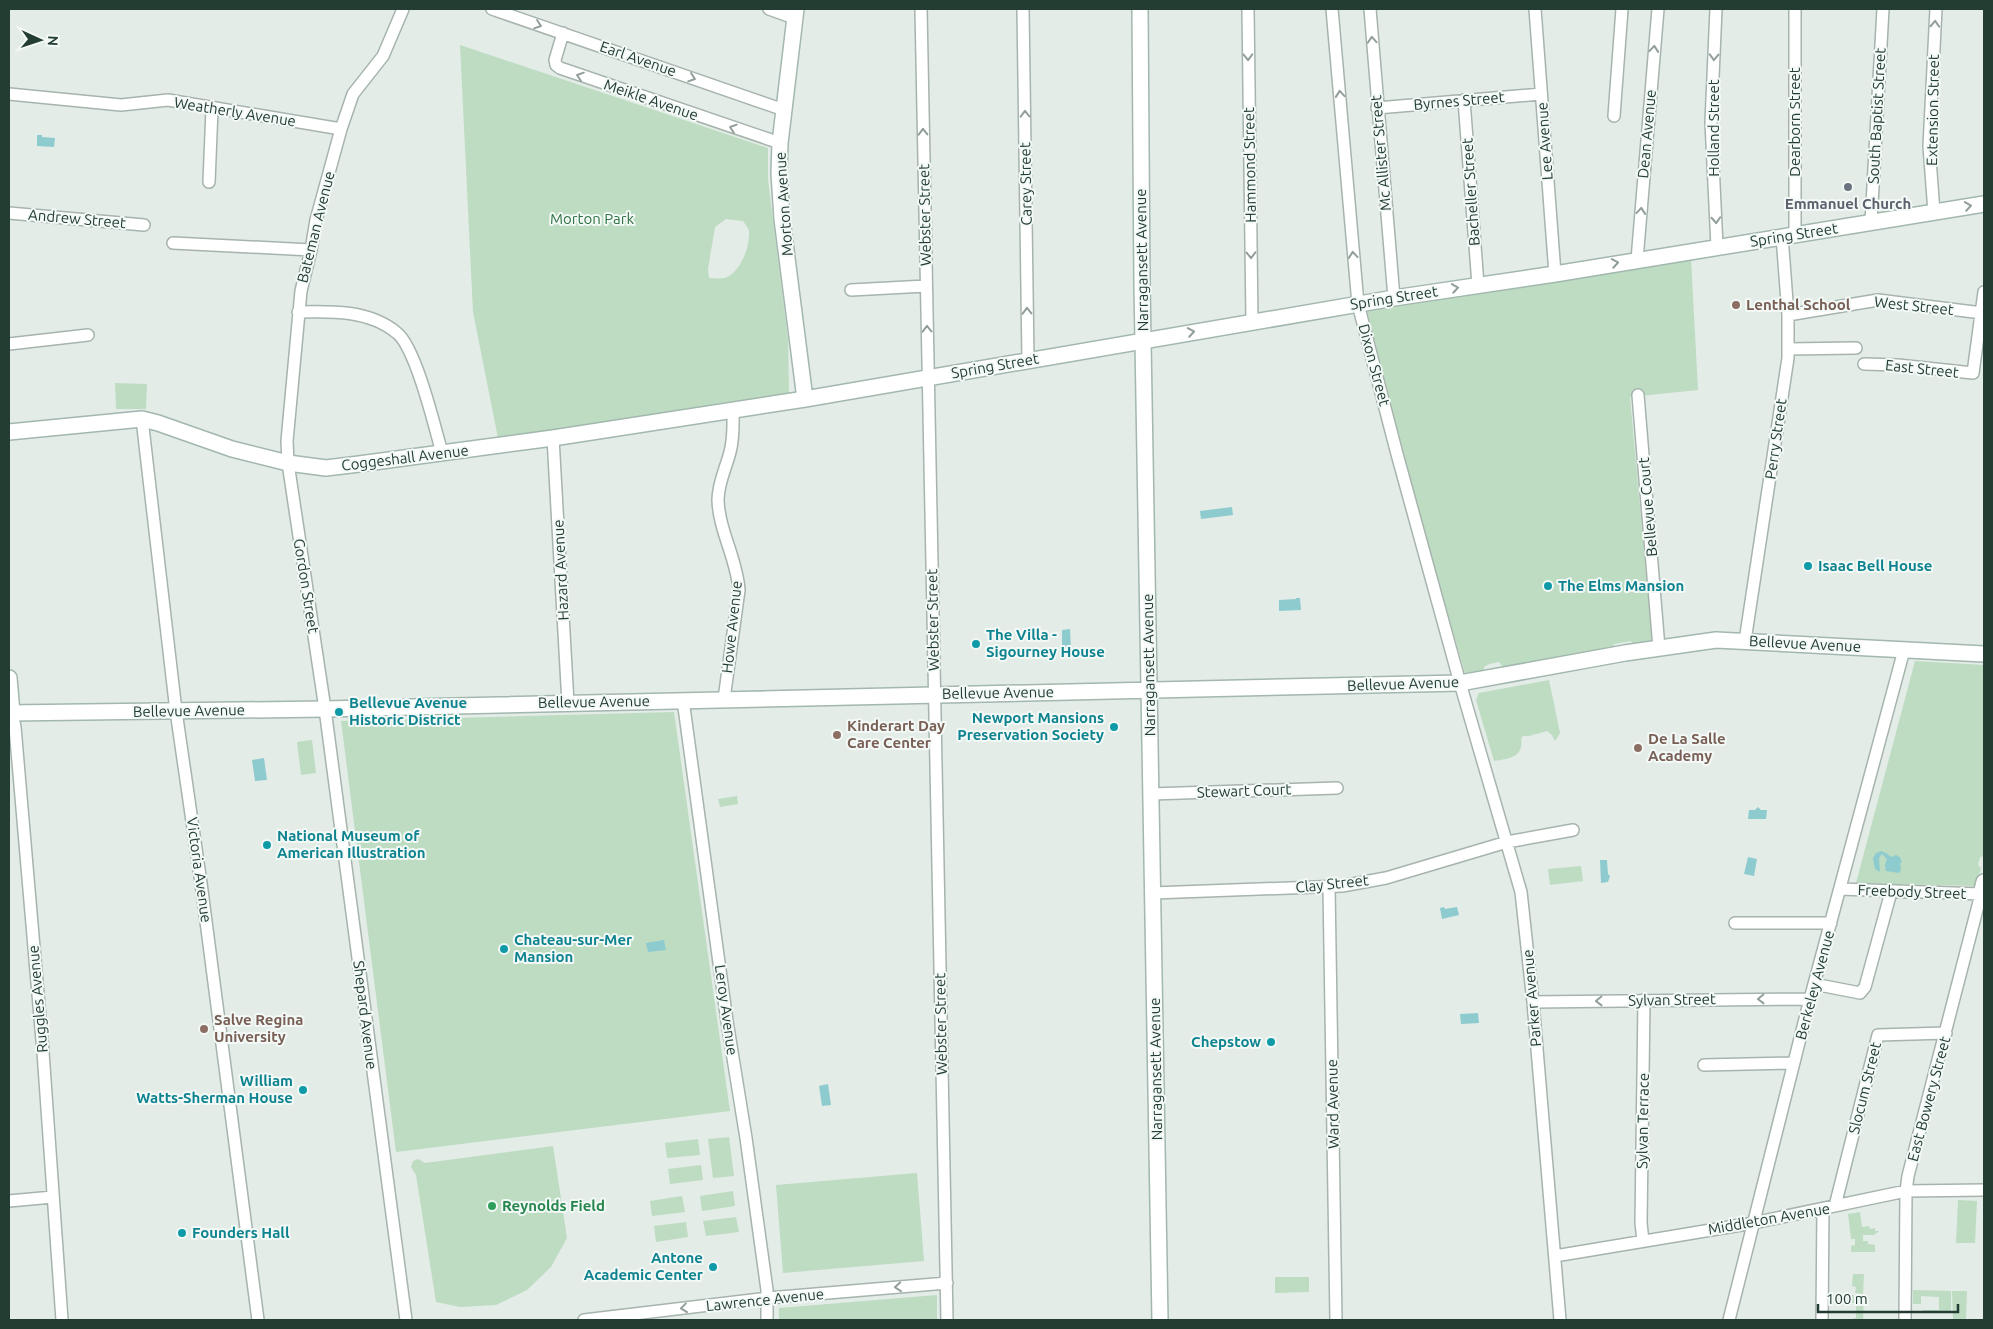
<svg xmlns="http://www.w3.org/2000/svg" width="1993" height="1329" viewBox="0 0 1993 1329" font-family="Ubuntu,sans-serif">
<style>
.green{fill:#bddcc2;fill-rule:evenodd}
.water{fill:#8ecbcf}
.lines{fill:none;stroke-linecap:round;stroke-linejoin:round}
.street-casing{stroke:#a6b4ad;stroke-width:14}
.secondary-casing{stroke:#a2b7ae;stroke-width:18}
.street{stroke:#fff;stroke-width:11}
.secondary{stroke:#fff;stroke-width:15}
.oneway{stroke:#919e99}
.worship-dot{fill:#6b7280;stroke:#f3f9f6;stroke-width:2}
.education-dot{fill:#8d6e63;stroke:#f3f9f6;stroke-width:2}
.culture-dot{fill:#0f9aa8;stroke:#f3f9f6;stroke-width:2}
.leisure-dot{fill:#2e9e5b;stroke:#f3f9f6;stroke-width:2}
.labels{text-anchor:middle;stroke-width:4;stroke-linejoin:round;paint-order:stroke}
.street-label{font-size:15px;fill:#233d33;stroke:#f3f9f6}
.worship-label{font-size:15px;font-weight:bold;fill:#5b616d;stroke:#f3f9f6}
.park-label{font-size:15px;fill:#2f7242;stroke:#f3f9f6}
.education-label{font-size:15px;font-weight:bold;fill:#785e54;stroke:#f3f9f6;text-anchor:start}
.culture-label{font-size:15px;font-weight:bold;fill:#0d838f;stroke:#f3f9f6;text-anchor:start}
.leisure-label{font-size:15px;font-weight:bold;fill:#27864d;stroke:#f3f9f6;text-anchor:start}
</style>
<rect width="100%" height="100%" fill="#e3ece7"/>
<path class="green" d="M 460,45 L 768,148 L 768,179 L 772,212 L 788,340 L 789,393 L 498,438 L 473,312 ZM 726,219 L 743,221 C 746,225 750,230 749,235 C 749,250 739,273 725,278 C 719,279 714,278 709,278 L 708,269 L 715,227 Z
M 1691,259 L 1698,390 L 1630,397 L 1652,640 L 1633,645 L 1631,641 L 1614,644 L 1614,649 L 1504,668 L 1499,662 L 1489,664 L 1484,667 L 1484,671 L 1465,673 L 1420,517 L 1367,311 Z
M 115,383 L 147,384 L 146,409 L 116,409 Z
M 1915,661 L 1984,665 L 1984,856 L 1980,857 L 1978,865 L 1981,868 L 1976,886 L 1856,883 Z
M 1549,680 L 1559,728 L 1560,733 L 1555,741 L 1552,735 L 1547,731 L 1529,736 L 1523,736 L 1521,739 C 1524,757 1509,759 1494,761 L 1476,700 L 1479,693 Z
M 674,712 L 730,1111 L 396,1152 L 341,721 Z
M 312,740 L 316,773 L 301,775 L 297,742 Z
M 737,796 L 738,804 L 720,807 L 718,799 Z
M 1581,866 L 1583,881 L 1550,885 L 1548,869 Z
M 729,1137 L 734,1176 L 713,1178 L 708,1139 Z
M 698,1139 L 700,1155 L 667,1158 L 665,1143 Z
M 553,1146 L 567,1238 L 551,1267 L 527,1290 L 496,1305 L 460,1307 L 436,1302 L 416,1175 L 411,1167 L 413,1161 L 418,1159 L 425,1163 Z
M 701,1165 L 703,1180 L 670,1184 L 668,1169 Z
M 917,1173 L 924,1261 L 783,1273 L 776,1185 Z
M 733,1191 L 735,1206 L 702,1211 L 700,1196 Z
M 682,1196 L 685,1212 L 652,1216 L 650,1201 Z
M 1958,1200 L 1977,1201 L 1975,1243 L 1956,1243 Z
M 1860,1212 L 1862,1227 L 1869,1226 L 1870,1229 L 1875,1228 L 1875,1231 L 1879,1231 L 1874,1235 L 1863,1235 L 1863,1241 L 1868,1241 L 1868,1244 L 1875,1245 L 1875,1252 L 1851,1252 L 1851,1246 L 1855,1245 L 1855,1239 L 1851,1239 L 1848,1214 Z
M 736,1217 L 739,1232 L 706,1236 L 703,1221 Z
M 686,1222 L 688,1237 L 656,1242 L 654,1226 Z
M 1853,1274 L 1864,1274 L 1863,1294 L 1855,1293 L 1856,1287 L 1852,1286 Z
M 1275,1277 L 1309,1277 L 1309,1292 L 1275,1293 Z
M 1913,1290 L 1951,1291 L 1951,1313 L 1923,1313 L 1923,1310 L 1939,1310 L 1939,1297 L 1921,1296 L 1921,1304 L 1913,1304 Z
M 1952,1291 L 1967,1291 L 1966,1320 L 1953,1320 Z
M 937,1295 L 937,1320 L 779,1320 L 779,1308 Z
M 1833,1295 L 1864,1295 L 1863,1320 L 1852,1320 L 1852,1319 L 1856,1318 L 1856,1303 L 1833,1303 Z"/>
<path class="water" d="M 37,135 L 42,135 L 42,137 L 55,138 L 54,147 L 37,146 Z
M 1232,507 L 1233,515 L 1201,519 L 1200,511 Z
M 1296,598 L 1300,598 L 1301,610 L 1279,611 L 1279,600 L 1296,599 Z
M 1070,629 L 1071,650 L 1062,650 L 1062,630 Z
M 264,758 L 267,780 L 255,781 L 252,760 Z
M 1758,807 L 1761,810 L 1767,810 L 1766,819 L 1748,819 L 1749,810 L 1755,810 Z
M 1881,851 L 1886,853 L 1891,857 L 1896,855 L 1900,857 L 1902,863 L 1900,863 L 1901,870 L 1899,873 L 1886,871 L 1885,865 L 1887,859 L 1882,854 L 1879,858 L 1880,872 L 1875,869 L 1873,858 L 1876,853 Z
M 1748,857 L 1757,859 L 1754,876 L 1744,874 Z
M 1600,860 L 1607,860 L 1608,874 L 1610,876 L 1608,882 L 1601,883 Z
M 1444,907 L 1445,909 L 1457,907 L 1459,915 L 1442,919 L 1440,908 Z
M 664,940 L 666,950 L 648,952 L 646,943 Z
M 1478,1013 L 1479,1023 L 1461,1024 L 1460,1014 Z
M 828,1084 L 831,1105 L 822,1106 L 819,1086 Z"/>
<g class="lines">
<defs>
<path id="street" d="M 403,9 L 383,56 L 353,94 L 341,129 L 316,220 L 311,250 L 301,291 L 287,441 L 288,463 L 325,709 L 406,1320
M 492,9 L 784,110
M 769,9 L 794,18
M 921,9 L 947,1320
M 1023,9 L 1028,360
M 1248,9 L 1252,322
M 1332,9 L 1358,304 L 1397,454 L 1460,683 L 1521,892 L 1533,1002 L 1560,1320
M 1370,9 L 1394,298
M 1535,9 L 1555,274
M 1716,9 L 1711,122 L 1717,247
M 563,33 L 555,60 L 556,65 L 560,68 L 780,143
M 9,94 L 121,105 L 168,100 L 341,129
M 1464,100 L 1478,285
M 1377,108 L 1541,94
M 1614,116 L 1622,9
M 209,182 L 212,109
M 1934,212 L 1929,146 L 1936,9
M 9,213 L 144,225
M 1871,222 L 1883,9
M 1795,234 L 1795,9
M 173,243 L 311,250
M 1637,260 L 1658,9
M 851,290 L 926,286
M 298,312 C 331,311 370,310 397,333 C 416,348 435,428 442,453
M 1788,315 L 1878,300 L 1982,313
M 9,344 L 88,335
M 1788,349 L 1856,348
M 1864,364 L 1898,365 L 1973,373 L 1984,292
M 1638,395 L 1659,648
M 142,419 L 176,711 L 201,883 L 258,1320
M 553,438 L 568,703
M 1745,641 L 1788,358 L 1788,315 L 1782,236
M 724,699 L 739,590 C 737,559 719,531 718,500 C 718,483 726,468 730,452 C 734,438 733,423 733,410
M 683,700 L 727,1021 L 746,1138 L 767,1290 L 767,1320
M 12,713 L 15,727 L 43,1052 L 62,1320
M 1151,794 L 1337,788
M 1329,887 L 1336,1320
M 1840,889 L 1981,894 L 1908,1176 L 1906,1191 L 1905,1320
M 1153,893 L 1342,886 L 1386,878 L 1507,842 L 1573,830
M 1735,923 L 1831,923
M 1814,984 L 1860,993 L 1865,987 L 1891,892
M 1533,1002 L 1810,999
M 1704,1065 L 1794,1063
M 9,1201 L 53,1197
M 1835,1206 L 1878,1035 L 1946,1033
M 1643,1241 L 1641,1223 L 1644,1000
M 1555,1256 L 1753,1223 L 1906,1191 L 1984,1190
M 584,1320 L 768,1298 L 947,1283
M 1729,1320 L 1810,999 L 1904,650
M 1822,1320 L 1823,1209"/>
<path id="secondary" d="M 796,9 L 780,143 L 779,173 L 782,219 L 805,399
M 1140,9 L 1142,284 L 1160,1320
M 9,432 L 142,419 L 158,423 L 232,449 L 288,463 L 326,468 L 359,464 L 553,438 L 805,399 L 1394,298 L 1555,274 L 1984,204
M 9,678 L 12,713
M 9,713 L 325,709 L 1460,683 L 1625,653 L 1716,640 L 1984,654
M 1984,882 L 1981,894 L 1984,895"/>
</defs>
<use href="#street" class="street-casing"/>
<use href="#secondary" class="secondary-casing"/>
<use href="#street" class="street"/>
<use href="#secondary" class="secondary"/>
</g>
<defs><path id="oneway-chevron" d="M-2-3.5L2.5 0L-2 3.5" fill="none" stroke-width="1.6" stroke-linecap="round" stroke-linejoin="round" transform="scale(1.25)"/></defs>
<g class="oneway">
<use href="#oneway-chevron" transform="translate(1935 24) rotate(-87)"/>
<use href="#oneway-chevron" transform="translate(538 25) rotate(19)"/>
<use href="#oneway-chevron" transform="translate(1372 40) rotate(-94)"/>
<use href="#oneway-chevron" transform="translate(1654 49) rotate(-85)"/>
<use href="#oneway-chevron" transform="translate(1248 57) rotate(89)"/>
<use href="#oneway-chevron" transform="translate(1714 57) rotate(92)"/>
<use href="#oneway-chevron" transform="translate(580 76) rotate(-161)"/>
<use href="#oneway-chevron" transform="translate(692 78) rotate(19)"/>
<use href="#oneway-chevron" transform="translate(1340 94) rotate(-95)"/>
<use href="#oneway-chevron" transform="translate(1025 114) rotate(-91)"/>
<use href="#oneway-chevron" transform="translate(733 128) rotate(-161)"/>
<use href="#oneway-chevron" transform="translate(923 132) rotate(-91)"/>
<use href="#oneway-chevron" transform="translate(1968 206) rotate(-9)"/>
<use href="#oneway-chevron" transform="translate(1641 211) rotate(-85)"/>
<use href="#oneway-chevron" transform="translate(1716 220) rotate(87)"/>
<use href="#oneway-chevron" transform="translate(1251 255) rotate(89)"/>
<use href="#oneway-chevron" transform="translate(1353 255) rotate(-95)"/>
<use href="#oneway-chevron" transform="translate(1615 263) rotate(-10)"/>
<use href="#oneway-chevron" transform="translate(1455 288) rotate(-9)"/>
<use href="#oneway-chevron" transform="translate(1027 311) rotate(-91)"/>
<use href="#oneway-chevron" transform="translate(927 329) rotate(-91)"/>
<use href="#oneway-chevron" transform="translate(1191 332) rotate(-10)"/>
<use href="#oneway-chevron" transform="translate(1761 999) rotate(179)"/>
<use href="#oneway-chevron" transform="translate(1599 1001) rotate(179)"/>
<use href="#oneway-chevron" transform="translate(898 1287) rotate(175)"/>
<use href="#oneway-chevron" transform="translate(684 1308) rotate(173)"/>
</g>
<circle class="worship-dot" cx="1848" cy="187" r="5"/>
<g class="education-dot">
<circle cx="1736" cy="305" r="5"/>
<circle cx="837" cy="735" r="5"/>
<circle cx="1638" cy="748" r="5"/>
<circle cx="204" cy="1029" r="5"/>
</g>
<g class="culture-dot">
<circle cx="1808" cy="566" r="5"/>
<circle cx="1548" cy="586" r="5"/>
<circle cx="976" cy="644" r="5"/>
<circle cx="339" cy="712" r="5"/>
<circle cx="1114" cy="727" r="5"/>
<circle cx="267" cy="845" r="5"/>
<circle cx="504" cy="949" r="5"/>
<circle cx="1271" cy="1042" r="5"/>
<circle cx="303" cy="1090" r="5"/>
<circle cx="182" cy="1233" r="5"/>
<circle cx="713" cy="1267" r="5"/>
</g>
<circle class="leisure-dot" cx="492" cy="1206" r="5"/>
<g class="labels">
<g class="street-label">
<text transform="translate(638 59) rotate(19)" y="5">Earl Avenue</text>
<text transform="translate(651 100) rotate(19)" y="5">Meikle Avenue</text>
<text transform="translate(1459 101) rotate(-5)" y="5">Byrnes Street</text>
<text transform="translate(1933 110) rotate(-89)" y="5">Extension Street</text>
<text transform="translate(235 112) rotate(9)" y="5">Weatherly Avenue</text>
<text transform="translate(1877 116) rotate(-87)" y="5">South Baptist Street</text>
<text transform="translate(1795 122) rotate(-90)" y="5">Dearborn Street</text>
<text transform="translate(1714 128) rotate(-90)" y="5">Holland Street</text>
<text transform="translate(1647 134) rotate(-85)" y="5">Dean Avenue</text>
<text transform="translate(1545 141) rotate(-94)" y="5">Lee Avenue</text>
<text transform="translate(1381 153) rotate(-95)" y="5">Mc Allister Street</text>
<text transform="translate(1250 165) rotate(-91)" y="5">Hammond Street</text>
<text transform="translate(1026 184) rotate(-91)" y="5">Carey Street</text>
<text transform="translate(1471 192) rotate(-94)" y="5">Bacheller Street</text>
<text transform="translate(784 204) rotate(-94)" y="5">Morton Avenue</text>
<text transform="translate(925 215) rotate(-91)" y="5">Webster Street</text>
<text transform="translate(77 219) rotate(5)" y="5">Andrew Street</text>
<text transform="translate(316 227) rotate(-76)" y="5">Bateman Avenue</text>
<text transform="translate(1794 235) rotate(-9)" y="5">Spring Street</text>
<text transform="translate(1142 260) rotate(-91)" y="5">Narragansett Avenue</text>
<text transform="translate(1394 298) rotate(-9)" y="5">Spring Street</text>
<text transform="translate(1914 306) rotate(6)" y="5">West Street</text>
<text transform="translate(1374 365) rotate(75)" y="5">Dixon Street</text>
<text transform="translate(995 366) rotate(-10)" y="5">Spring Street</text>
<text transform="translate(1922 369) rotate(6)" y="5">East Street</text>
<text transform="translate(1776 439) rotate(-82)" y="5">Perry Street</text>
<text transform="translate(405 458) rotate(-7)" y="5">Coggeshall Avenue</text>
<text transform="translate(1648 507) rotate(-95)" y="5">Bellevue Court</text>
<text transform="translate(561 570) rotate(-93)" y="5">Hazard Avenue</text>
<text transform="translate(306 586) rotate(81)" y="5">Gordon Street</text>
<text transform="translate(933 620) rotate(-91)" y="5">Webster Street</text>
<text transform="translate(732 627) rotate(-84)" y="5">Howe Avenue</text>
<text transform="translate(1805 644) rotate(3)" y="5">Bellevue Avenue</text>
<text transform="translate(1149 665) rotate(-91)" y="5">Narragansett Avenue</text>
<text transform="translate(1403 684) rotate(-2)" y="5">Bellevue Avenue</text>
<text transform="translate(998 693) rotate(-1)" y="5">Bellevue Avenue</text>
<text transform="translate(594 702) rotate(-1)" y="5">Bellevue Avenue</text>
<text transform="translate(189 711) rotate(-1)" y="5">Bellevue Avenue</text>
<text transform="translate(1244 791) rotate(-2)" y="5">Stewart Court</text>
<text transform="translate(199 870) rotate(82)" y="5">Victoria Avenue</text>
<text transform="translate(1332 884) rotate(-6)" y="5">Clay Street</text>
<text transform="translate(1912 892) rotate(2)" y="5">Freebody Street</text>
<text transform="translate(1815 985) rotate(-75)" y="5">Berkeley Avenue</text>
<text transform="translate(1532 998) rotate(-95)" y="5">Parker Avenue</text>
<text transform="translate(38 999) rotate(-95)" y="5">Ruggles Avenue</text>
<text transform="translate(1672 1000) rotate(-1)" y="5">Sylvan Street</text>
<text transform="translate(726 1010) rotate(82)" y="5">Leroy Avenue</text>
<text transform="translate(365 1015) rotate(83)" y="5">Shepard Avenue</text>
<text transform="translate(941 1024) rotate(-91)" y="5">Webster Street</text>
<text transform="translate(1156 1069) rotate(-91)" y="5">Narragansett Avenue</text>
<text transform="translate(1865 1088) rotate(-76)" y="5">Slocum Street</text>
<text transform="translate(1929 1099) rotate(-75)" y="5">East Bowery Street</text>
<text transform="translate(1333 1104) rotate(-91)" y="5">Ward Avenue</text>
<text transform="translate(1643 1121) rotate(-89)" y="5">Sylvan Terrace</text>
<text transform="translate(1769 1219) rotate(-10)" y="5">Middleton Avenue</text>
<text transform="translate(765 1300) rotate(-6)" y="5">Lawrence Avenue</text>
</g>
<g class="worship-label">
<text x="1848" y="209">Emmanuel Church</text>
</g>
<g class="park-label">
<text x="592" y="224">Morton Park</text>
</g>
<g class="education-label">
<text x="1746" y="310">Lenthal School</text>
<text x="847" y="731">Kinderart Day<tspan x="847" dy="17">Care Center</tspan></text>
<text x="1648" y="744">De La Salle<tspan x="1648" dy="17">Academy</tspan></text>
<text x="214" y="1025">Salve Regina<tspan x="214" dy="17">University</tspan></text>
</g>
<g class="culture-label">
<text x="1818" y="571">Isaac Bell House</text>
<text x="1558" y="591">The Elms Mansion</text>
<text x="986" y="640">The Villa -<tspan x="986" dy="17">Sigourney House</tspan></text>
<text x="349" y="708">Bellevue Avenue<tspan x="349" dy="17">Historic District</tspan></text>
<text x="1104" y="723" text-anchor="end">Newport Mansions<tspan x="1104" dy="17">Preservation Society</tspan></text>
<text x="277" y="841">National Museum of<tspan x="277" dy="17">American Illustration</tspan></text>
<text x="514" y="945">Chateau-sur-Mer<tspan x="514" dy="17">Mansion</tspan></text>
<text x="1261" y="1047" text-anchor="end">Chepstow</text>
<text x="293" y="1086" text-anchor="end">William<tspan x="293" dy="17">Watts-Sherman House</tspan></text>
<text x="192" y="1238">Founders Hall</text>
<text x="703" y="1263" text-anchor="end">Antone<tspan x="703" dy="17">Academic Center</tspan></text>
</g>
<g class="leisure-label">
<text x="502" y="1211">Reynolds Field</text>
</g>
</g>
<rect width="1993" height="1329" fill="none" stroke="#233d33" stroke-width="20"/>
<g transform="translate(40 40) rotate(93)" stroke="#f3f9f6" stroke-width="4" paint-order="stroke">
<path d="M0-4L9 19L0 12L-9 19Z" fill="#233d33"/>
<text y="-8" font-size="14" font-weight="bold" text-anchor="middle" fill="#233d33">N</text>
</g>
<path d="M1818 1304v8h140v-8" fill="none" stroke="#233d33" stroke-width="2.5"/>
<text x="1826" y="1304" font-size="15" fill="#233d33" stroke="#f3f9f6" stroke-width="4" paint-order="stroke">100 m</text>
</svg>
